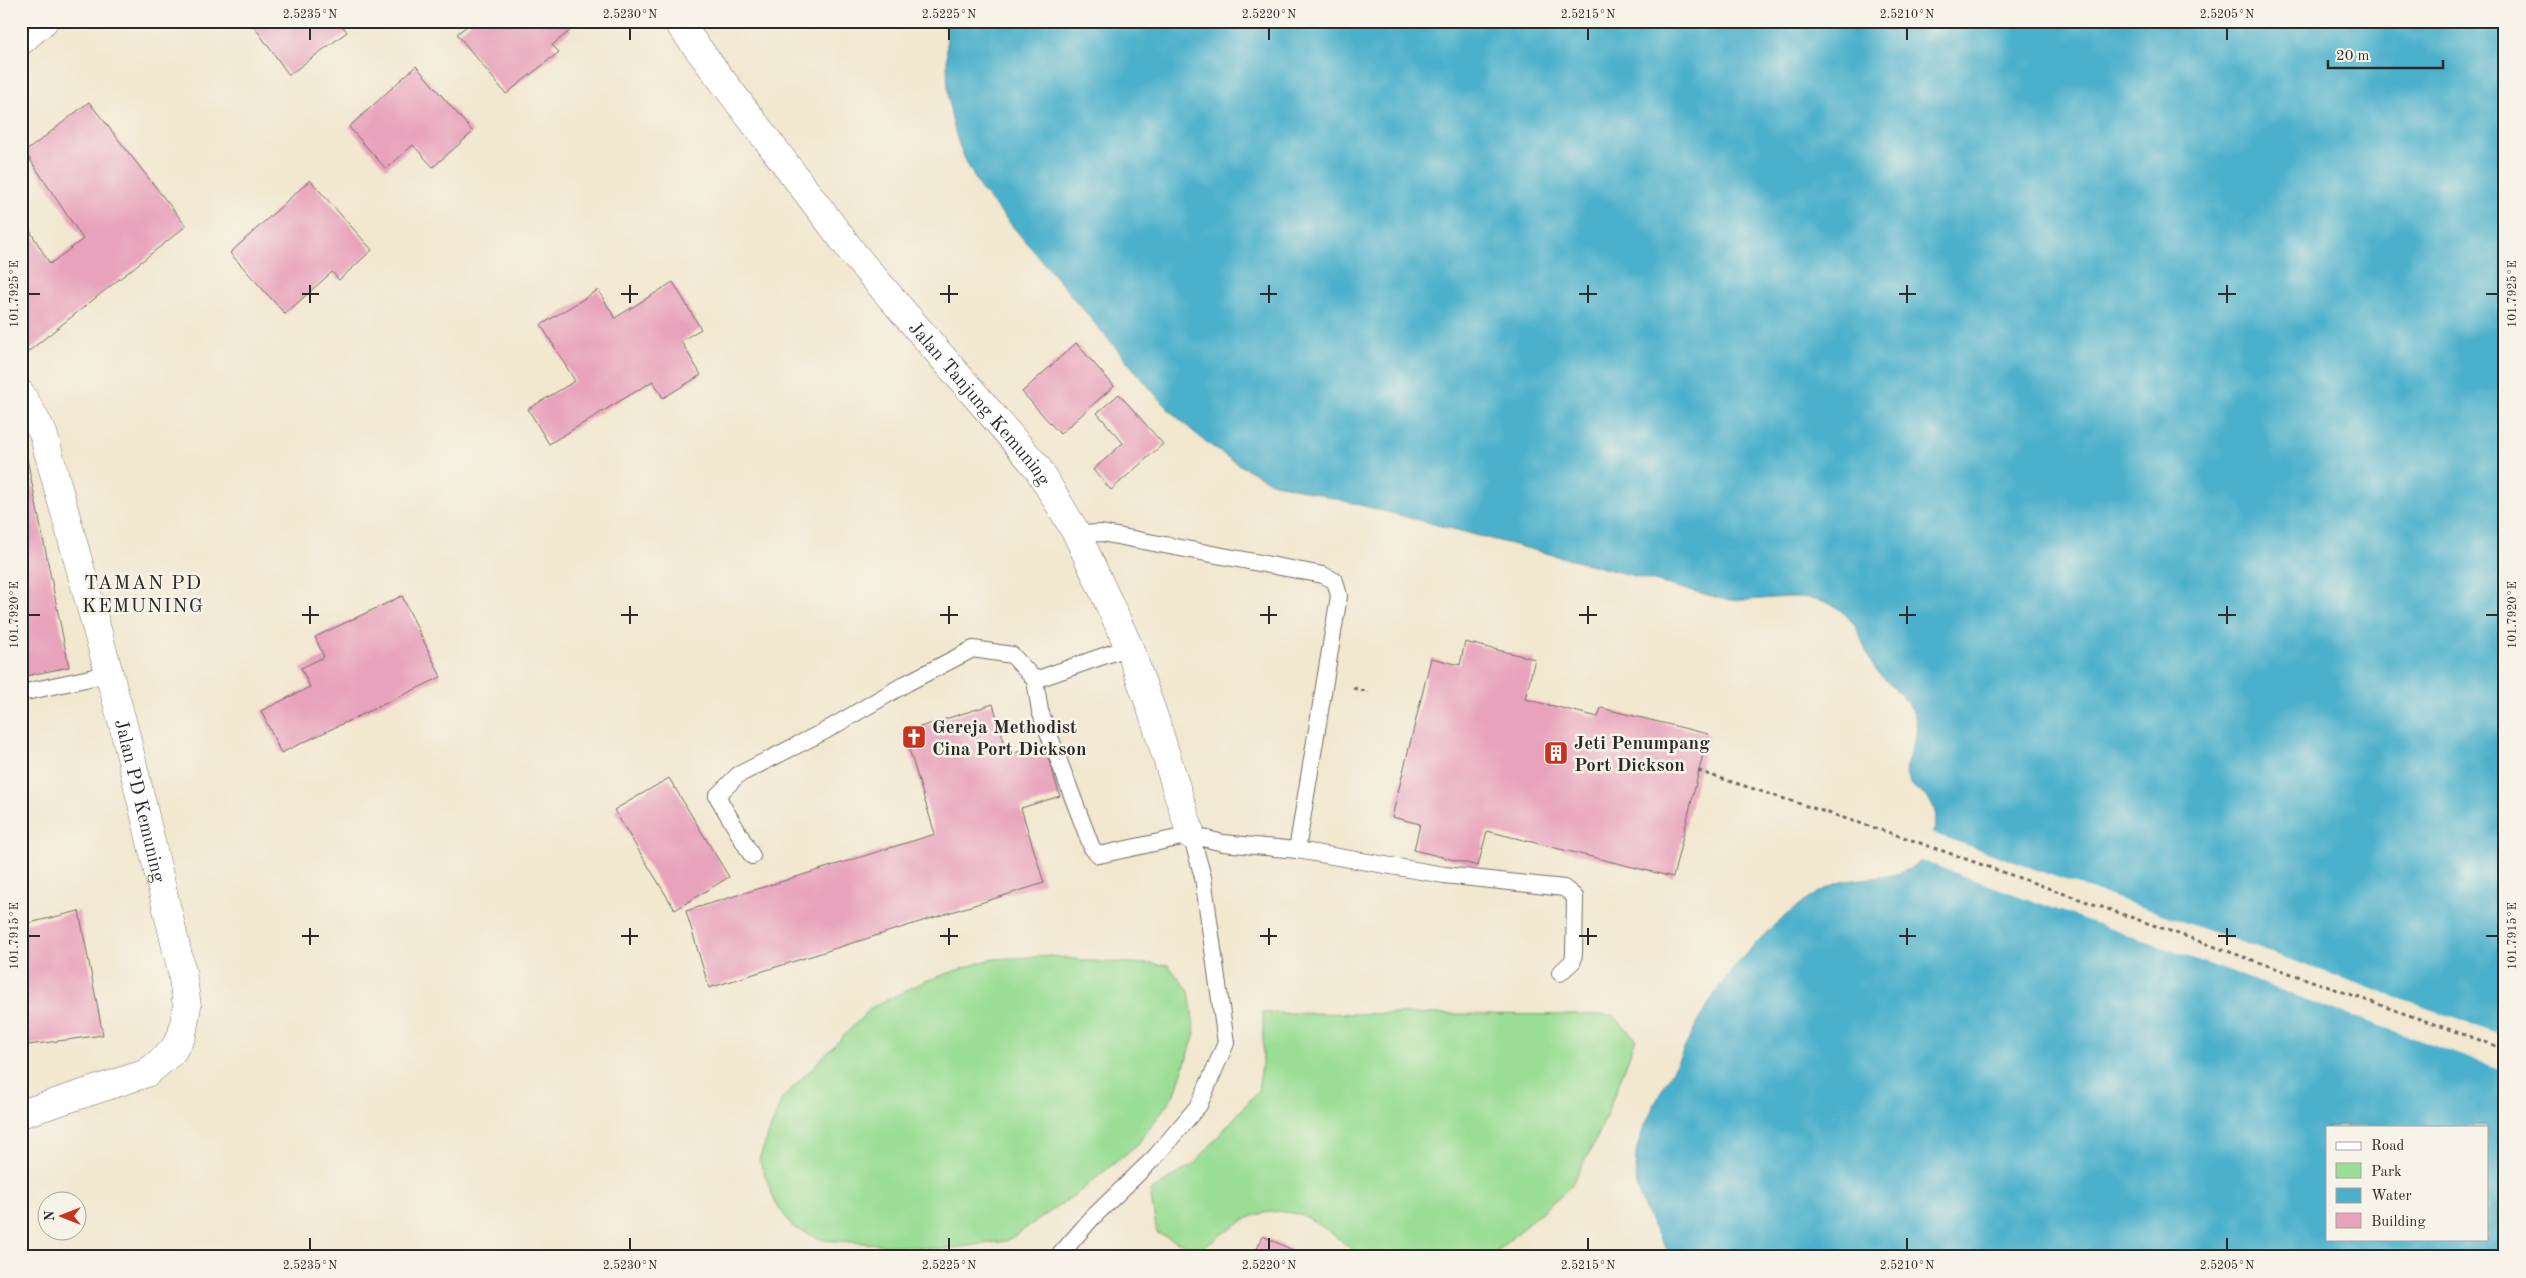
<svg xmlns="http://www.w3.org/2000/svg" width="2526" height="1278" viewBox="0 0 2526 1278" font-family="'Old Standard TT',serif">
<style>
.green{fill:#9add94;stroke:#628460}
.water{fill:#4cb0cb;stroke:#3c6e7b;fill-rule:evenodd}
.pier{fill:#f2e7cf}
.building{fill:#e8a2bb}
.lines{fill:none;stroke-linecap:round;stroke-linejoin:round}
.lane-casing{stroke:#716d64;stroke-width:18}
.street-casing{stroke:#716d64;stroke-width:29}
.primary-casing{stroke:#716d64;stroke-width:29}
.path{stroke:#716d64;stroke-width:3;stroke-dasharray:4 4;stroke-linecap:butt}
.lane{stroke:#fff;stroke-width:16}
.street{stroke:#fff;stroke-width:28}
.primary{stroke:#fff;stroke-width:28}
.ticks{fill:none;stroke:#2b2b2b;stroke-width:2}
.labels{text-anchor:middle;stroke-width:5;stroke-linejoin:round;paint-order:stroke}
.street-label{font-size:19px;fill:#2b2b2b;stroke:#f7f3e8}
.poi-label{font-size:19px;font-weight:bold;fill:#2b2b2b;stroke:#f7f3e8;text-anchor:start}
.neighbourhood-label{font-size:20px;letter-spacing:1px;fill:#2b2b2b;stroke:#f7f3e8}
.neatline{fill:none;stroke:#2b2b2b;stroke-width:2}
.ticks-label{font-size:12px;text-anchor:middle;fill:#2b2b2b}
</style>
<rect width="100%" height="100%" fill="#f7f3e8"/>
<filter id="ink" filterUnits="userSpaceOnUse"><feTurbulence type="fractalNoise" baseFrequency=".02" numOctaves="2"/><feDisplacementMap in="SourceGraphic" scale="10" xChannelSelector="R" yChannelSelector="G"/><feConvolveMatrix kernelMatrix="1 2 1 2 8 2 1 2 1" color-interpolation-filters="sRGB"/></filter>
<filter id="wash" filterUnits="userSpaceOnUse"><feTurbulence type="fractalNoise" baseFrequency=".0096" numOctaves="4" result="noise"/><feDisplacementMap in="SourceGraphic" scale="20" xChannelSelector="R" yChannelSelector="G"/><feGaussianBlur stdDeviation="1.12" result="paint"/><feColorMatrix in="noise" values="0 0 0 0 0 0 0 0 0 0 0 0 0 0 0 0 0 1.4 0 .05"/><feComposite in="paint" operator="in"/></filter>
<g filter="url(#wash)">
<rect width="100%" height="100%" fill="#f2e7cf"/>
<path class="green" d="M 1051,956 L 1090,961 L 1168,965 L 1189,991 L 1195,1034 L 1175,1093 L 1138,1144 L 1079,1192 L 1007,1241 L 946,1249 L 823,1240 L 793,1227 L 775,1202 L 759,1159 L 782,1099 L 871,1008 L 925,981 L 991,959 Z
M 1263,1013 L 1613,1015 L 1636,1039 L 1599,1134 L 1571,1186 L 1490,1257 L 1366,1257 L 1357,1253 C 1344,1244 1317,1220 1303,1216 C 1260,1201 1232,1226 1200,1251 L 1157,1233 L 1150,1191 L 1194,1164 L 1258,1091 L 1263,1056 Z"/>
<path class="water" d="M 946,21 L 2505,21 L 2505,1257 L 1672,1257 C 1652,1226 1631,1194 1636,1155 C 1638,1134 1661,1091 1672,1072 C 1685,1048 1696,1023 1711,1000 C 1738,957 1785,908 1831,886 C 1857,873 1902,885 1921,858 C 1932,843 1943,818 1930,801 C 1923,792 1911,789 1907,777 C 1902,759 1922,742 1915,717 C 1909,697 1888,685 1876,670 C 1865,656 1863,636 1852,622 C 1822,582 1769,603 1727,600 L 1271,482 C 1227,460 1201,440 1165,406 L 980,188 C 970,169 959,150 954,128 C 945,95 948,56 946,21 ZM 2327,1127 L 2487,1127 L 2487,1239 L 2327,1239 Z"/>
<path class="pier" d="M 1932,833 L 2505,1036 L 2505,1071 L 1917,859 Z"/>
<g id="blocks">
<path class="building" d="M 250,21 L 339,21 L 347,32 L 289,75 Z
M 473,21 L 564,21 L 571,30 L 552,45 L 559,52 L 506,94 L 457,34 Z
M 416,66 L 473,132 L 433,167 L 413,145 L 386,169 L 349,127 Z
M 89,102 L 186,226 L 25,354 L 21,348 L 21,216 L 50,264 L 83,239 L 25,152 Z
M 310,180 L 372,250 L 339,280 L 332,272 L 285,314 L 230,253 Z
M 673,282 L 701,329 L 681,341 L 701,375 L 663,398 L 653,381 L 549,444 L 528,409 L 575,381 L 541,325 L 598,290 L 615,318 Z
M 1076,343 L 1114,386 L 1060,434 L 1022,392 Z
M 1119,394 L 1163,444 L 1111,490 L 1093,470 L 1123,443 L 1097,413 Z
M 25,449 L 69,667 L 21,677 L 21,450 Z
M 402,596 L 441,677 L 281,753 L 261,711 L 310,687 L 301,668 L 324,657 L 315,637 Z
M 1465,642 L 1535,659 L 1525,699 L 1598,717 L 1601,708 L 1708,734 L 1673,877 L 1487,831 L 1478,866 L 1414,850 L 1420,824 L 1392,817 L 1431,658 L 1460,665 Z
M 993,704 L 1008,755 L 1044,744 L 1060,796 L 1021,808 L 1044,883 L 709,988 L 686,911 L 935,834 L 904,732 Z
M 669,778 L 729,877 L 675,910 L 614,810 Z
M 79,911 L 103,1035 L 21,1046 L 21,925 Z
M 1263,1236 L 1307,1257 L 1253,1257 Z"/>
</g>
</g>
<g filter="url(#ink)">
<use href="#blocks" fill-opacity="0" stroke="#716d64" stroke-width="1"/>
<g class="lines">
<defs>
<path id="lane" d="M 1035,680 L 1040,711 L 1092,848 L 1099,855 L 1191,835 L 1223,843 L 1297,850 L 1339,596 L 1335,581 L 1323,575 L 1101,533 L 1077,534
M 21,693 L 108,674
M 1297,850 L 1444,875 L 1564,888 L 1575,897 L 1574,953 L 1573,961 L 1560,973
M 752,856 L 717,796 L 738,775 L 825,731 L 907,683 L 973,649 L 1012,655 L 1035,680 L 1129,647
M 1058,1257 L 1092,1218 L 1155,1157 L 1199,1105 L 1226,1043 L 1203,877 L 1191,835"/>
<g id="street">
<path id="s1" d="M 677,21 L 856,257 L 1037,467 L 1077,534 L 1129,647 L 1154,717 L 1191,835"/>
<path id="s2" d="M 21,394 L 43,433 L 124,728 L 182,972 L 187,1006 L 182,1035 L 172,1052 L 147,1073 L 21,1114"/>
</g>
<path id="primary" d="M 21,41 L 44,21"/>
</defs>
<use href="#lane" class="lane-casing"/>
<use href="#street" class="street-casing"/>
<use href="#primary" class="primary-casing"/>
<path class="path" d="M 1353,688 L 1369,692
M 1698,771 L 1906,838 L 2505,1049"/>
<use href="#lane" class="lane"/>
<use href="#street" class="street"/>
<use href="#primary" class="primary"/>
</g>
</g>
<path class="ticks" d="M 310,28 L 310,40M 630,28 L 630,40M 949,28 L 949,40M 1269,28 L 1269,40M 1588,28 L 1588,40M 1907,28 L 1907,40M 2227,28 L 2227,40M 310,285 L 310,303M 630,285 L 630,303M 949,285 L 949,303M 1269,285 L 1269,303M 1588,285 L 1588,303M 1907,285 L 1907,303M 2227,285 L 2227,303M 28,294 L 40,294M 302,294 L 319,294M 621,294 L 638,294M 940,294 L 958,294M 1260,294 L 1277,294M 1579,294 L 1597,294M 1899,294 L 1916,294M 2218,294 L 2236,294M 2486,294 L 2498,294M 310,606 L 310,624M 630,606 L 630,624M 949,606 L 949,624M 1269,606 L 1269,624M 1588,606 L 1588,624M 1907,606 L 1907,624M 2227,606 L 2227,624M 28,615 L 40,615M 302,615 L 319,615M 621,615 L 638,615M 940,615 L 958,615M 1260,615 L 1277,615M 1579,615 L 1597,615M 1899,615 L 1916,615M 2218,615 L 2236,615M 2486,615 L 2498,615M 310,928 L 310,945M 630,928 L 630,945M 949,928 L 949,945M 1269,928 L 1269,945M 1588,928 L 1588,945M 1907,928 L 1907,945M 2227,928 L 2227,945M 28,936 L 40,936M 302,936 L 319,936M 621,936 L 638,936M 940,936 L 958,936M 1260,936 L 1277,936M 1579,936 L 1597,936M 1899,936 L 1916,936M 2218,936 L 2236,936M 2486,936 L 2498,936M 310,1238 L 310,1250M 630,1238 L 630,1250M 949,1238 L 949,1250M 1269,1238 L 1269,1250M 1588,1238 L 1588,1250M 1907,1238 L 1907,1250M 2227,1238 L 2227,1250"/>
<defs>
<symbol id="church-square" viewBox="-11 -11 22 22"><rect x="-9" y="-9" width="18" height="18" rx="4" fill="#c8321e" stroke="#f7f3e8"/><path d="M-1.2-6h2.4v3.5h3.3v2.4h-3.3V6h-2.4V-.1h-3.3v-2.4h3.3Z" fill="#fff"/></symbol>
<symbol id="building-square" viewBox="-11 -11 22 22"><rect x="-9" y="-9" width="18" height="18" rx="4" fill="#c8321e" stroke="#f7f3e8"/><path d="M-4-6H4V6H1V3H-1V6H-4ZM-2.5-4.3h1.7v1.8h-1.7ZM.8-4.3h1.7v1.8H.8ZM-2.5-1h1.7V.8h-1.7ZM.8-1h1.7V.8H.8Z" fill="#fff"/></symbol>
</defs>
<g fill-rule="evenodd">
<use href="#church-square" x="900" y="723" width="28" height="28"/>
<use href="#building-square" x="1542" y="739" width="28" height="28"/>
</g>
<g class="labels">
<g class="street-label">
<text dy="7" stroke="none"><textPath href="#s1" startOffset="488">Jalan Tanjung Kemuning</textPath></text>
<text dy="7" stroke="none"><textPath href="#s2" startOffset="425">Jalan PD Kemuning</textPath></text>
</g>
<g class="poi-label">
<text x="932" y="733">Gereja Methodist<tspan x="932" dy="22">Cina Port Dickson</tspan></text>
<text x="1574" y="749">Jeti Penumpang<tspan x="1574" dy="22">Port Dickson</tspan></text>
</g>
<g class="neighbourhood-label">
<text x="143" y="589">TAMAN PD<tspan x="143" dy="23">KEMUNING</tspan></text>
</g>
</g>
<rect width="2526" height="1278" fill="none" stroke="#f7f3e8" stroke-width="55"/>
<rect x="2326" y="1126" width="162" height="115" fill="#f7f3e8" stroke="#a5a39c"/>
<rect x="2336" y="1142" width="25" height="8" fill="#ffffff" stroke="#a5a39c"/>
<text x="2371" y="1150" font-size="15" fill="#2b2b2b">Road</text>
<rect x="2336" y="1163" width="25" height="15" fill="#9add94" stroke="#a5a39c"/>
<text x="2371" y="1176" font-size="15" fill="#2b2b2b">Park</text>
<rect x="2336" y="1188" width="25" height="15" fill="#4cb0cb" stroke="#a5a39c"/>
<text x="2371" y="1200" font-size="15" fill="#2b2b2b">Water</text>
<rect x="2336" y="1213" width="25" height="15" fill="#e8a2bb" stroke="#a5a39c"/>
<text x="2371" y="1226" font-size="15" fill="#2b2b2b">Building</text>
<g transform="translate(62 1216) rotate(270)"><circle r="24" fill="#f7f3e8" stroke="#a5a39c"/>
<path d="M0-4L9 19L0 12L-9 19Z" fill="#c8321e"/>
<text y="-8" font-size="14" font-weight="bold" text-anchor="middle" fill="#2b2b2b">N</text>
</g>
<path d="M2328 60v8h115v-8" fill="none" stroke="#2b2b2b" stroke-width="2.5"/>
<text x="2336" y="60" font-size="15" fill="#2b2b2b" stroke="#f7f3e8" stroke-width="4" paint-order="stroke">20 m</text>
<rect x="28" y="28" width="2470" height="1222" class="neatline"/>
<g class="ticks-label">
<text x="310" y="18">2.5235°N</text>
<text x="630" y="18">2.5230°N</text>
<text x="949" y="18">2.5225°N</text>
<text x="1269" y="18">2.5220°N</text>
<text x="1588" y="18">2.5215°N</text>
<text x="1907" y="18">2.5210°N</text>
<text x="2227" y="18">2.5205°N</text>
<text transform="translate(2512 294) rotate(-90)" y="4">101.7925°E</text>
<text transform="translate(14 294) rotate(-90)" y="4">101.7925°E</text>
<text transform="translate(2512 615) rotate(-90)" y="4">101.7920°E</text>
<text transform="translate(14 615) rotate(-90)" y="4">101.7920°E</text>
<text transform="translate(2512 936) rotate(-90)" y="4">101.7915°E</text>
<text transform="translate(14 936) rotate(-90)" y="4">101.7915°E</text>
<text x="310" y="1269">2.5235°N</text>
<text x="630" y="1269">2.5230°N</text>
<text x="949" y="1269">2.5225°N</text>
<text x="1269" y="1269">2.5220°N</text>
<text x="1588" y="1269">2.5215°N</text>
<text x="1907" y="1269">2.5210°N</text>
<text x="2227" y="1269">2.5205°N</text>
</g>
</svg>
